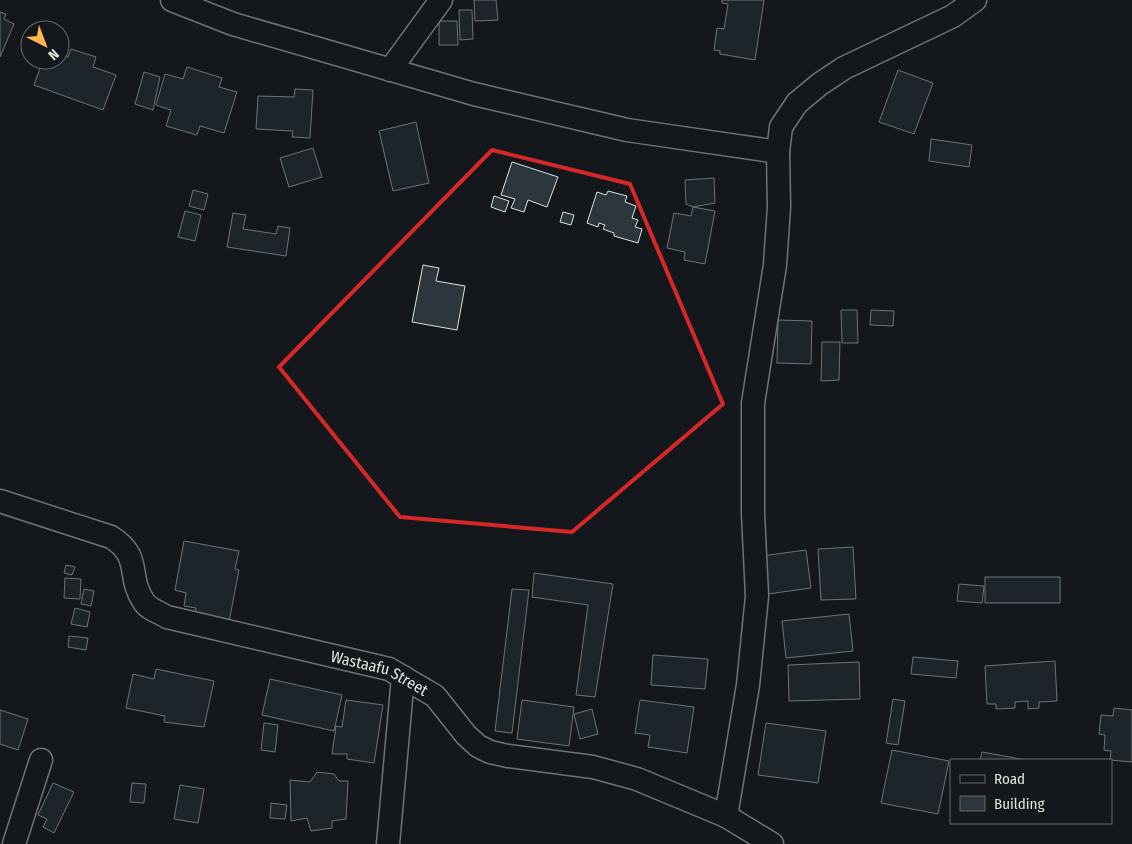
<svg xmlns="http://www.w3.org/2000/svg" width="1132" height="844" viewBox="0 0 1132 844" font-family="'Fira Sans Condensed',sans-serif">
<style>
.building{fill:#2c363c;stroke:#d8e6dc}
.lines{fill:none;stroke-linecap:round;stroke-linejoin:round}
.street-casing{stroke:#d8e6dc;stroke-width:25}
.street{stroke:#14181c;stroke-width:22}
.marked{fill:none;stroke:#d62828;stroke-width:4;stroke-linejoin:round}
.labels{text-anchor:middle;stroke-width:4;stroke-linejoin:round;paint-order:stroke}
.street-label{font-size:16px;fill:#d8e6dc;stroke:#14181c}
</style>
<rect width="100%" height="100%" fill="#14181c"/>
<path class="building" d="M 474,0 L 496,0 L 498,20 L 475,21 Z
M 722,0 L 764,0 L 755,60 L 720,54 L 720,51 L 714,50 L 717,28 L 724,29 L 728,4 L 722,3 Z
M 459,10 L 472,10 L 473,39 L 460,40 Z
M 0,12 L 6,14 L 4,19 L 14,24 L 0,57 Z
M 439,21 L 457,21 L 458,45 L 439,45 Z
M 71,49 L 96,57 L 93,67 L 116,75 L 103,110 L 34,85 L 43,60 L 60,60 L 60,55 L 68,57 Z
M 187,67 L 222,78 L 219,87 L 237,92 L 224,133 L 200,126 L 197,135 L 166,126 L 171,110 L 156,105 L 165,74 L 183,79 Z
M 898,70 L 933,83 L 914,134 L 879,122 Z
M 144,72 L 160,77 L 153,110 L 135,104 Z
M 295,89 L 313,90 L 310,138 L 292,137 L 293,131 L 256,129 L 258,96 L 294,97 Z
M 416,122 L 429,183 L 393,191 L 379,131 Z
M 931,139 L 972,145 L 969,167 L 929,161 Z
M 313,148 L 322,177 L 289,187 L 280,158 Z
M 512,162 L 558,177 L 547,207 L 528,200 L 524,212 L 511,208 L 515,199 L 501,195 Z
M 714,178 L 715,203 L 693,207 L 686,204 L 685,180 Z
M 193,190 L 208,194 L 204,210 L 189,206 Z
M 608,191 L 627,196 L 625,202 L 636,206 L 632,218 L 638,220 L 635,227 L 642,229 L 638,243 L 614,236 L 614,233 L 603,229 L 605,225 L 599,223 L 598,227 L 587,223 L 597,192 L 606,195 Z
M 494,196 L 509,201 L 505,212 L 491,207 Z
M 693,207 L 715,211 L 705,264 L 684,260 L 685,252 L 667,248 L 674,213 L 691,216 Z
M 185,211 L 201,215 L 195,241 L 178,237 Z
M 563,212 L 574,215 L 571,225 L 560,222 Z
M 233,213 L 246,215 L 243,229 L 276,234 L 278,226 L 290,228 L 286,256 L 227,247 Z
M 423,265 L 439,268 L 436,281 L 465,286 L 457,330 L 412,322 Z
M 841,310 L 857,310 L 858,343 L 842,343 Z
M 871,310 L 894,311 L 893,326 L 870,325 Z
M 778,320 L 812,321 L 811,364 L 777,363 Z
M 822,342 L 840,342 L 839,380 L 821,381 Z
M 184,541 L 239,551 L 235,569 L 239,570 L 229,622 L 194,616 L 196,608 L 184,606 L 186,593 L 175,590 Z
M 853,547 L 856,599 L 821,600 L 818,549 Z
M 806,550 L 811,588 L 768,594 L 762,556 Z
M 66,565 L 75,567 L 72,575 L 64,573 Z
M 534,573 L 613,584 L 595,697 L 576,695 L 588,605 L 532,597 Z
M 985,577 L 1060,577 L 1060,603 L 985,603 Z
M 65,578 L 81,579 L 80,599 L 64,598 Z
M 959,584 L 984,586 L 982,603 L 957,601 Z
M 84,589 L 94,591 L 91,606 L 81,604 Z
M 512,589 L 529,590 L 512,733 L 495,731 Z
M 75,608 L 90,612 L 87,627 L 71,624 Z
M 849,614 L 853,651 L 786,658 L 782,621 Z
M 69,636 L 88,638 L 86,650 L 68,647 Z
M 653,655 L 708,659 L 705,689 L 651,685 Z
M 913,657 L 958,661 L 956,678 L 911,674 Z
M 1055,661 L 1057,701 L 1039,702 L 1039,708 L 1028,709 L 1028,701 L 1015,702 L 1015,708 L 996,709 L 996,704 L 987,704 L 985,666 Z
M 859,662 L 860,699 L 789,701 L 788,665 Z
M 156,669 L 214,681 L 204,727 L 164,722 L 165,716 L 126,708 L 133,674 L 154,679 Z
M 270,679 L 342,695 L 334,731 L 262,715 Z
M 893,699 L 905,701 L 898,745 L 886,743 Z
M 346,700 L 383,705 L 374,763 L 347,759 L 347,754 L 332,754 L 336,726 L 342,727 Z
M 522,700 L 574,707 L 569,746 L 517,739 Z
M 640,700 L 694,707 L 687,753 L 648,747 L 650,735 L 635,733 Z
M 1114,708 L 1132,710 L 1132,762 L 1110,760 L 1111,751 L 1104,750 L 1105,735 L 1099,734 L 1101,715 L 1113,716 Z
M 592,709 L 598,734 L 580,739 L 574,714 Z
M 0,710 L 28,719 L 18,750 L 0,744 Z
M 264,723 L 278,725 L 275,752 L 261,750 Z
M 766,723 L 826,731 L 818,783 L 758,775 Z
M 892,750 L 949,761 L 938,814 L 881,803 Z
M 982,752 L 1026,760 L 980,760 Z
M 317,772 L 334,774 L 339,781 L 348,781 L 346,819 L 332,821 L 332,828 L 311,831 L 307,818 L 291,821 L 290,780 L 310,782 Z
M 53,783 L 74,792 L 54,833 L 43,827 L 47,819 L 38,815 Z
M 132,783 L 146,784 L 144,803 L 130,802 Z
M 180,785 L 204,789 L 198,823 L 174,819 Z
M 271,803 L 287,805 L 285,819 L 270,818 Z"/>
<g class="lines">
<defs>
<g id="street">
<path d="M 172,0 L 233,24 L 474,94 L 627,130 L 778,152"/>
<path d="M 390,70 L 441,0"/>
<path id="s1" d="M 0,501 L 111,537 C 143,557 126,576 144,602 C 148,609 161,613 167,617 L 389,669 L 435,696 L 466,735 L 478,746 L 490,752 L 508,756 L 593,767 L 637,779 L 726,816 L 772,844"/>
<path d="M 726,816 L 748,685 L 757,596 L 753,514 L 753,403 L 775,265 L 779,207 L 778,152 L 781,127 L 797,103 L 820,84 L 844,68 L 953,16 L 975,0"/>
<path d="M 14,844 L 41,760"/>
<path d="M 388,844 L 403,677"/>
</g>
</defs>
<use href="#street" class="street-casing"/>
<use href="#street" class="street"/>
</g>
<path d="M0 0H1132V844H0ZM 492,150 L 630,184 L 723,404 L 572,532 L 400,517 L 279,367 Z" fill="#14181c" fill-opacity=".55" fill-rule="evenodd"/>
<path class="marked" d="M 492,150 L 630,184 L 723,404 L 572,532 L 400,517 L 279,367 Z"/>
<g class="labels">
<g class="street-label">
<text dy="6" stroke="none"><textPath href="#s1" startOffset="440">Wastaafu Street</textPath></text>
</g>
</g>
<rect x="950" y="759" width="162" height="65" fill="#14181c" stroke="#626a69"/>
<rect x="960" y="775" width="25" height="8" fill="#14181c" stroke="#626a69"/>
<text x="994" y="784" font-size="15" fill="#d8e6dc">Road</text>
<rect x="960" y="796" width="25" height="15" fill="#2c363c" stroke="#626a69"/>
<text x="994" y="809" font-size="15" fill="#d8e6dc">Building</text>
<g transform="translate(45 45) rotate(138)"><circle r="24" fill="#14181c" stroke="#626a69"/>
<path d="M0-4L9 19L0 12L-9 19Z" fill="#ffb74d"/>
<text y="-8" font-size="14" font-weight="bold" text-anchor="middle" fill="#d8e6dc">N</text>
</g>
</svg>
